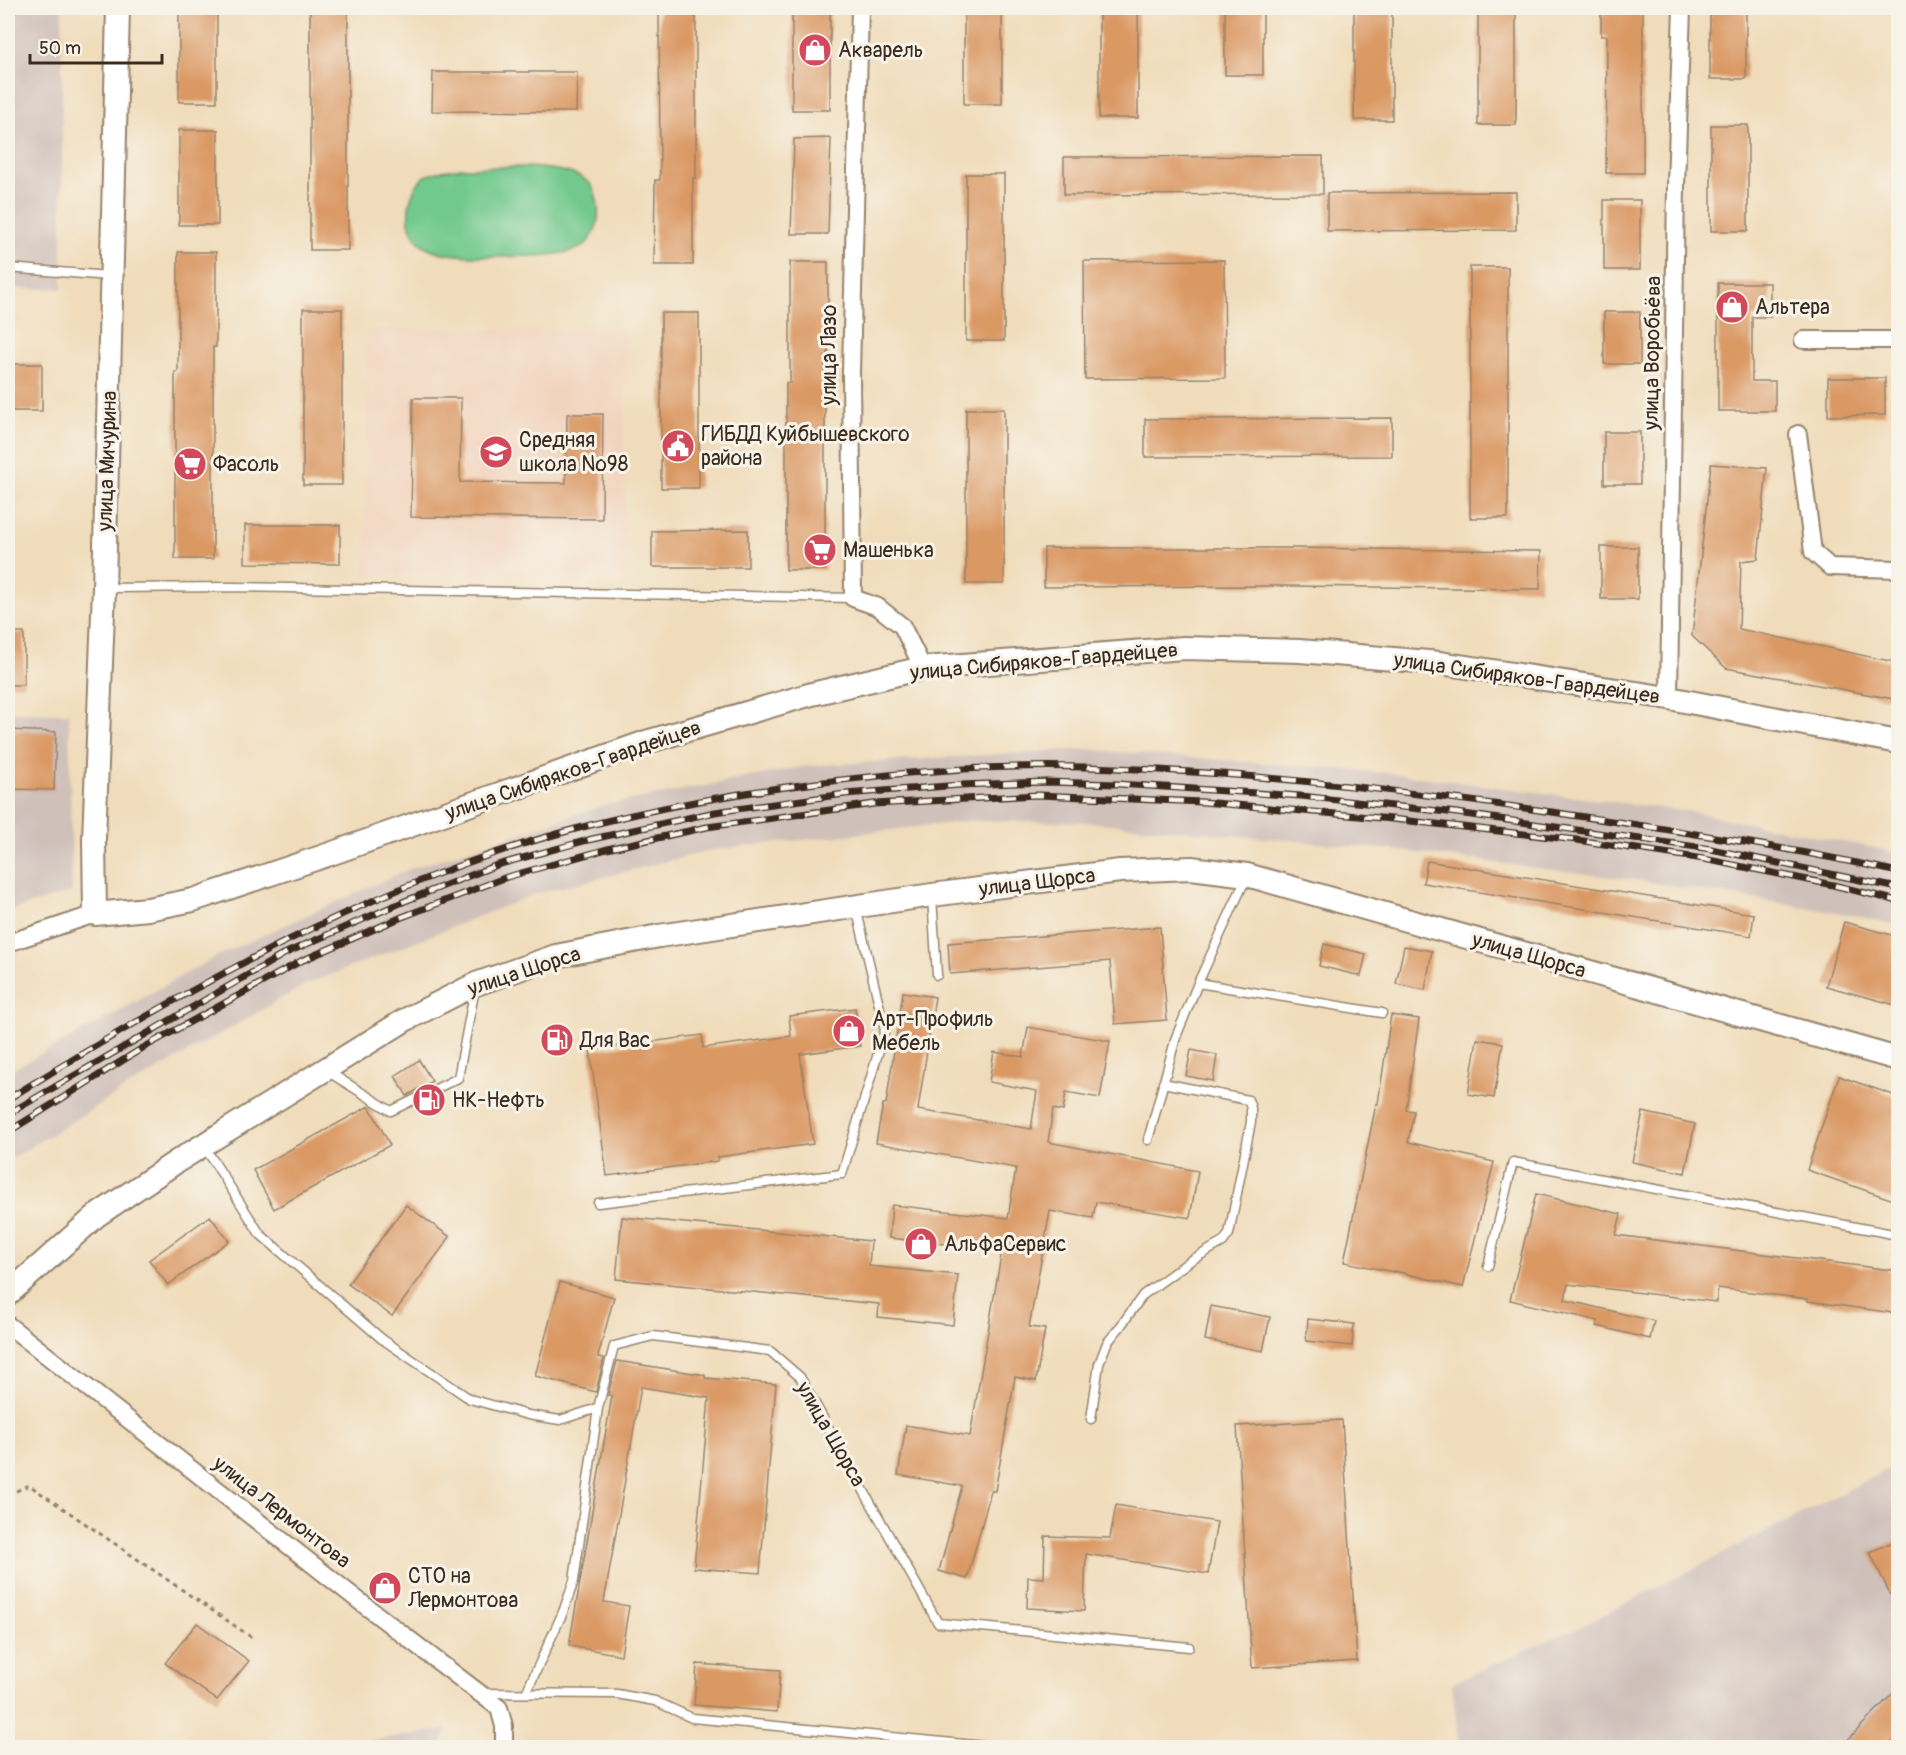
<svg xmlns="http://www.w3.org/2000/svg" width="1906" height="1755" viewBox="0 0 1906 1755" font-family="Pangolin,sans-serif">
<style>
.built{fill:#f2d4be}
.industrial{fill:#cfc0ba}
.green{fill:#72c98e;stroke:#567a56;stroke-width:1.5}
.building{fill:#da9864}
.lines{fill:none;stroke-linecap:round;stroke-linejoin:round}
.lane-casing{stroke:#96836c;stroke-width:11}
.street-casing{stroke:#96836c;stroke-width:20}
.secondary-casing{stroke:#96836c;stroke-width:26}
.path{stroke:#96836c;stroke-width:3;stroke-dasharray:4.5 4.5;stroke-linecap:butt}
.lane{stroke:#fff;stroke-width:8}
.street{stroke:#fff;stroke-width:16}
.secondary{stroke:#fff;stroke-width:22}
.rail-casing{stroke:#3b2a1e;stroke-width:7}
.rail{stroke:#f7f3e8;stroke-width:4.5;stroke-dasharray:14;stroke-linecap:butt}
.labels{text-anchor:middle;stroke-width:6;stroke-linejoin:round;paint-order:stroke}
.poi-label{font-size:21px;fill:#3b2a1e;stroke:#f7f3e8;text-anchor:start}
.street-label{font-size:21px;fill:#3b2a1e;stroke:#f7f3e8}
</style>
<rect width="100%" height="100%" fill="#f7f3e8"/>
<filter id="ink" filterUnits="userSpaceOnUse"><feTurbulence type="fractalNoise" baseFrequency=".0167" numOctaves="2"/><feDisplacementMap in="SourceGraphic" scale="12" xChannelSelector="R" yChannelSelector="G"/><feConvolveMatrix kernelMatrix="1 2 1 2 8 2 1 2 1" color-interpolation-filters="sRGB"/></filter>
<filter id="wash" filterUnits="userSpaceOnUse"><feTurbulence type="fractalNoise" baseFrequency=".008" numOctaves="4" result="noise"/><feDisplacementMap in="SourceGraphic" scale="24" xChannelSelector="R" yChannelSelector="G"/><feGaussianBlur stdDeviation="1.35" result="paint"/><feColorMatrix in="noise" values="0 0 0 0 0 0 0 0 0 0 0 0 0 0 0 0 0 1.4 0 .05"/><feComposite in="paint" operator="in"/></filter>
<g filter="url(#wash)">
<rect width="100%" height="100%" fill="#f0dcba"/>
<path class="built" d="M 367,329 L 624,330 L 626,577 L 365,575 Z"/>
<path class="industrial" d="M 8,8 L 62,8 L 62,289 L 8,288 Z
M 8,712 L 69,713 L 72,892 L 8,911 Z
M 1084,749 L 1388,773 L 1692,812 L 1879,849 L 1898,854 L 1898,926 L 1853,915 L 1643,881 L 1385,849 L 1085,822 L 969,821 L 713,850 L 535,894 L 305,985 L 131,1085 L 8,1161 L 8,1072 L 116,1013 L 217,956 L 407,870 L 606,805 L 806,766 Z
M 1898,1464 L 1898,1747 L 1459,1747 L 1452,1683 L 1588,1623 Z
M 448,1729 L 440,1747 L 327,1747 Z"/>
<path class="green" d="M 461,168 C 491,168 570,161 590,184 C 594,189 597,199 598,206 C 599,215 598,224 594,232 C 592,236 587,244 583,246 C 565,260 466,258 443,253 C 437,252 431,249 426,247 C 402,234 405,196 422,179 C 431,171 450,170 461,168 Z"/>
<g id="blocks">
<path class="building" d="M 179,8 L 217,8 L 217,102 L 179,102 Z
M 659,8 L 696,8 L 696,178 L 693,178 L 693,265 L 654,265 L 655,180 L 660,180 Z
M 792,8 L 830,8 L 830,110 L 792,110 Z
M 964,8 L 1002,8 L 1002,104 L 964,104 Z
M 1099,8 L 1138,8 L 1138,118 L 1099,118 Z
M 1225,8 L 1263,8 L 1263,75 L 1225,75 Z
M 1354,8 L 1392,8 L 1392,120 L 1354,120 Z
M 1478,8 L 1516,8 L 1516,125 L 1478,125 Z
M 1601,8 L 1643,8 L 1643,173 L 1606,173 L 1607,36 L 1601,36 Z
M 1710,8 L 1746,8 L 1746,79 L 1710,79 Z
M 310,9 L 348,9 L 348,250 L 310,250 Z
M 433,72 L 577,72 L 576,112 L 432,111 Z
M 1711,125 L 1748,125 L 1748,231 L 1711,231 Z
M 179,130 L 218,130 L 218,225 L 179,225 Z
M 831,138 L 828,234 L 791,234 L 794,139 Z
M 1323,156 L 1323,194 L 1064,195 L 1064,157 Z
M 966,174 L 1004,174 L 1004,341 L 966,341 Z
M 1516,192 L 1516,230 L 1327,231 L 1327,193 Z
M 1604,200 L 1640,200 L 1640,270 L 1604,270 Z
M 178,252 L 216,252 L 216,347 L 213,347 L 213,559 L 175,559 L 175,372 L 178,372 Z
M 1224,260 L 1225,378 L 1085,379 L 1084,261 Z
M 790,262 L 828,262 L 828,357 L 825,357 L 825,570 L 786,570 L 786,383 L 790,383 Z
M 1470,267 L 1508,267 L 1508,518 L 1470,518 Z
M 1718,283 L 1770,283 L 1770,317 L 1752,317 L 1752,381 L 1775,381 L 1775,411 L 1718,411 Z
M 303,309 L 342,309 L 342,485 L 303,485 Z
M 1604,312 L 1640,312 L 1640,364 L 1604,364 Z
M 661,313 L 699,313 L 699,488 L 661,488 Z
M 8,364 L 42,364 L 42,411 L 8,411 Z
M 1828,378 L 1885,378 L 1885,415 L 1828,416 Z
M 413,398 L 461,398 L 460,482 L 566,483 L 567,414 L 603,414 L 602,519 L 411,517 Z
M 966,409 L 1004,409 L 1004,584 L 966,584 Z
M 1392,418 L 1392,456 L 1145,457 L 1145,419 Z
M 1604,432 L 1640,432 L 1640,484 L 1604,484 Z
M 1711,464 L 1767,468 L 1758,559 L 1741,561 L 1739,629 L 1899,663 L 1899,700 L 1726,668 L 1692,636 Z
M 245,525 L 340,525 L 340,564 L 245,563 Z
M 748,530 L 748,567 L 652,567 L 652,531 Z
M 1601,547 L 1638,547 L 1638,599 L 1601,599 Z
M 1044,548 L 1292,548 L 1541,551 L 1540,589 L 1292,586 L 1044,587 Z
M 8,633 L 24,633 L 24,685 L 8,685 Z
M 8,730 L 56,732 L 54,790 L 8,789 Z
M 1427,861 L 1754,914 L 1751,936 L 1423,883 Z
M 1844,922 L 1899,937 L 1899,1006 L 1826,986 Z
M 1160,927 L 1167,1020 L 1115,1024 L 1110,961 L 950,974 L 948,943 Z
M 1324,944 L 1366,954 L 1361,976 L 1319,966 Z
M 1404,946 L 1432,951 L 1425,990 L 1396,984 Z
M 903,992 L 935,997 L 918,1110 L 1031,1129 L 1037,1091 L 989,1082 L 994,1052 L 1023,1057 L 1028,1027 L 1110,1041 L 1100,1098 L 1066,1092 L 1063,1111 L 1053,1109 L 1048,1142 L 1198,1171 L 1190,1218 L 1096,1202 L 1093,1218 L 1050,1211 L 1029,1327 L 1045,1329 L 1036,1381 L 1015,1377 L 995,1491 L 991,1491 L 967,1579 L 939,1571 L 962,1486 L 898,1475 L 906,1425 L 970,1436 L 1002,1250 L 889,1238 L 892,1205 L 1008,1218 L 1016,1168 L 876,1143 L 883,1104 L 886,1104 Z
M 855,1008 L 860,1046 L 800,1054 L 813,1144 L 718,1157 L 718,1161 L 607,1176 L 590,1050 L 702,1035 L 703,1048 L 791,1036 L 789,1016 Z
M 1391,1015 L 1419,1019 L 1406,1110 L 1414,1111 L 1408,1142 L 1494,1162 L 1463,1287 L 1394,1271 L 1394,1272 L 1344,1262 L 1376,1104 L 1378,1104 Z
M 1477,1039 L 1503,1043 L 1494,1098 L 1468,1094 Z
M 1191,1050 L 1217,1055 L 1213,1081 L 1186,1076 Z
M 419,1060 L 432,1081 L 407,1096 L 395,1076 Z
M 1839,1076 L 1899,1097 L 1899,1202 L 1807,1170 Z
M 369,1106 L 390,1145 L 274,1209 L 253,1170 Z
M 1643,1112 L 1695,1124 L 1685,1173 L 1632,1162 Z
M 1536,1194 L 1621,1214 L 1616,1235 L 1899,1271 L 1893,1313 L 1808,1301 L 1808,1299 L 1718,1288 L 1716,1302 L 1568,1284 L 1565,1300 L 1654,1321 L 1650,1339 L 1597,1326 L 1598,1321 L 1510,1300 Z
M 406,1205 L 450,1237 L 392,1316 L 348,1284 Z
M 210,1216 L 229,1241 L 168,1285 L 149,1260 Z
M 622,1217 L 871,1241 L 869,1266 L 958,1275 L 953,1325 L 878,1317 L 879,1304 L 616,1279 Z
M 560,1282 L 614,1297 L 598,1357 L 604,1358 L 596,1392 L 535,1376 Z
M 1211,1306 L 1270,1317 L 1263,1351 L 1205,1340 Z
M 1308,1319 L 1354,1324 L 1352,1346 L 1306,1341 Z
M 617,1361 L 705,1375 L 705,1378 L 776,1384 L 760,1573 L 694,1568 L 709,1398 L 641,1387 L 604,1602 L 629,1606 L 621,1655 L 569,1646 L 612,1396 L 608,1395 Z
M 1342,1420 L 1357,1661 L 1252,1668 L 1237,1426 Z
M 1116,1505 L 1217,1522 L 1208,1574 L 1086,1554 L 1084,1611 L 1027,1608 L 1028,1577 L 1044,1578 L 1045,1536 L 1110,1538 Z
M 1899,1539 L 1899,1613 L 1870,1552 Z
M 197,1623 L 249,1661 L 217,1700 L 165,1663 Z
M 697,1664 L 780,1670 L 777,1712 L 694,1705 Z
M 1899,1687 L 1899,1735 L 1887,1748 L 1840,1748 Z"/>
</g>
</g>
<g filter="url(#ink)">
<use href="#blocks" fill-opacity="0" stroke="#96836c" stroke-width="1.5"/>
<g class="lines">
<defs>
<path id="lane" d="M 8,268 L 109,276
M 106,588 L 234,587 L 853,598
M 1247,876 L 1198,983 L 1382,1013
M 932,896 L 937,975
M 327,1071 L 391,1111 L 458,1078 L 475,988
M 1148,1140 L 1176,1037 L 1198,983
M 204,1146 L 260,1234 L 382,1339 L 470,1399 L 528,1415 L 560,1420 L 598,1408 L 614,1346 L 653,1336 L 770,1351 L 800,1377 L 938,1623 L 1189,1647
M 598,1203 L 842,1174 L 885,1030 L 856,907
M 1488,1266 L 1513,1162 L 1898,1235
M 1091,1419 L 1099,1364 L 1107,1343 L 1120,1327 L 1143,1295 L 1190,1261 L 1223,1242 L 1229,1234 L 1251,1122 L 1251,1108 L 1248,1100 L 1163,1083
M 482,1693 L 617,1694 L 655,1701 L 692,1718 L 1006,1748
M 526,1693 L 563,1612 L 574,1581 L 598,1408"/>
<path id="street" d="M 860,8 L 851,372 L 853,598 L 878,607 L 902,626 L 923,668
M 1803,340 L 1898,340
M 1798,434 L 1813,552 L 1830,567 L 1898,569
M 1669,698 L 1676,185 L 1682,8
M 8,943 L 95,914
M 8,1325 L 363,1604 L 499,1708 L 504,1726 L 504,1748"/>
<path id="secondary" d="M 118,8 L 104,588 L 94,839 L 95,914 L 148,909 L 193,900 L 330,854 L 646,742 L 812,694 L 923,668 L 1184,648 L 1300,651 L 1440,663 L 1669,698 L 1898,742
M 8,1294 L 96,1216 L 176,1162 L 405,1020 L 476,984 L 556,956 L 659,936 L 932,895 L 1120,871 L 1191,868 L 1247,875 L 1898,1059"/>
</defs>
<use href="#lane" class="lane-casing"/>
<use href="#street" class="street-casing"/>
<use href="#secondary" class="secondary-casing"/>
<path class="path" d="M 8,1495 L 29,1485 L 254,1639"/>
<use href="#lane" class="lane"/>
<use href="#street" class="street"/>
<use href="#secondary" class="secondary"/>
<defs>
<path id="rail" d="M 8,1099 C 162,1004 320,913 492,854 C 614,813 741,790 869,777 C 940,769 1014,765 1086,767 C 1237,771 1388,789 1538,810 C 1659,828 1779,845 1898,872
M 8,1114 L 286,953 L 405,901 L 497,865 L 588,840 L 715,812 L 845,794 L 960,785 L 1046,782 L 1118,784 L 1301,796 L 1457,813 L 1711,849 L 1898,888
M 8,1132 L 141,1049 L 301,961 L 402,917 L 507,877 L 607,849 L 707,827 L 874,804 L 1038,795 L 1203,802 L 1392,819 L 1577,840 L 1704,859 L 1833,885 L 1898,901"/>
</defs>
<use href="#rail" class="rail-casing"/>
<use href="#rail" class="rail"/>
</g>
</g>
<defs>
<symbol id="shop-disc" viewBox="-11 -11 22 22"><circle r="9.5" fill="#d1495b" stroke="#f7f3e8"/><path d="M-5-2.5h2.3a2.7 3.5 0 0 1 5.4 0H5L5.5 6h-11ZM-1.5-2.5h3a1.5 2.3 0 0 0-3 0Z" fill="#fff"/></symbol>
<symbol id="civic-disc" viewBox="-11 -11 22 22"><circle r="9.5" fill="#d1495b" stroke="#f7f3e8"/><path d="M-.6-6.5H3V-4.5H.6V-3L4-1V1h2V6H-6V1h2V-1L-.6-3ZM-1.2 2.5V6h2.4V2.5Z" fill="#fff"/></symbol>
<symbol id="school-disc" viewBox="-11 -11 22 22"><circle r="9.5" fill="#d1495b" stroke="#f7f3e8"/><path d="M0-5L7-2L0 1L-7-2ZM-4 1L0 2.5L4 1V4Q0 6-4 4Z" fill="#fff"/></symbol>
<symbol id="supermarket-disc" viewBox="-11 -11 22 22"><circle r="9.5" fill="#d1495b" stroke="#f7f3e8"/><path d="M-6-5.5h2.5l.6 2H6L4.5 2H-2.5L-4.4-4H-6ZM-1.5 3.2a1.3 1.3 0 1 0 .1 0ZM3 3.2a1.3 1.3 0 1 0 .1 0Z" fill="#fff"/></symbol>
<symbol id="fuel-disc" viewBox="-11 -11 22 22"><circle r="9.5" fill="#d1495b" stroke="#f7f3e8"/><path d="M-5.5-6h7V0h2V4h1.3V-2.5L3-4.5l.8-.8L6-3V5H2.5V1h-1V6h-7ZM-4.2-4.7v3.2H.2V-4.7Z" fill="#fff"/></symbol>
</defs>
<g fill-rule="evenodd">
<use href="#shop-disc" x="796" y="31" width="38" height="38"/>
<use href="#shop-disc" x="1713" y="288" width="38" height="38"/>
<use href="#civic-disc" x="659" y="427" width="38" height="38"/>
<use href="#school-disc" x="477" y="433" width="38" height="38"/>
<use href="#supermarket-disc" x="171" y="445" width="38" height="38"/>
<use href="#supermarket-disc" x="801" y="531" width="38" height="38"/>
<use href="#shop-disc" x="830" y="1012" width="38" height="38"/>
<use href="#fuel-disc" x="538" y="1021" width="38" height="38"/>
<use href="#fuel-disc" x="410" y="1081" width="38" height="38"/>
<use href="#shop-disc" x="902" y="1225" width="38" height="38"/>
<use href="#shop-disc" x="366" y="1569" width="38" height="38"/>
</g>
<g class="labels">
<g class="poi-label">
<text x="838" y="57">Акварель</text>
<text x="1755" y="314">Альтера</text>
<text x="701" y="441">ГИБДД Куйбышевского<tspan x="701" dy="24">района</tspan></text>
<text x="519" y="447">Средняя<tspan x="519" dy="24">школа №98</tspan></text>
<text x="213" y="471">Фасоль</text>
<text x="843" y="557">Машенька</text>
<text x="872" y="1026">Арт-Профиль<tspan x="872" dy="24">Мебель</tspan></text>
<text x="580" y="1047">Для Вас</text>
<text x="452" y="1107">НК-Нефть</text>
<text x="944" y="1251">АльфаСервис</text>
<text x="408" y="1583">СТО на<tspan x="408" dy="24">Лермонтова</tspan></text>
</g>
<g class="street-label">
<text transform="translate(1652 353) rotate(-89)" y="7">улица Воробьёва</text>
<text transform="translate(829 355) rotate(-90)" y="7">улица Лазо</text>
<text transform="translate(107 461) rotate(-88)" y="7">улица Мичурина</text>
<text transform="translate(1044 661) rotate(-5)" y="7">улица Сибиряков-Гвардейцев</text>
<text transform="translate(1527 678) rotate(8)" y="7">улица Сибиряков-Гвардейцев</text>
<text transform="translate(573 770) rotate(-19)" y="7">улица Сибиряков-Гвардейцев</text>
<text transform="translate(1037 882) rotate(-7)" y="7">улица Щорса</text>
<text transform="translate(1529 955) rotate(16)" y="7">улица Щорса</text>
<text transform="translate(524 971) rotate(-18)" y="7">улица Щорса</text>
<text transform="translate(831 1434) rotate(60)" y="7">улица Щорса</text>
<text transform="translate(282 1512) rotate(38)" y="7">улица Лермонтова</text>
</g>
</g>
<rect width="1906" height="1755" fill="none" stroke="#f7f3e8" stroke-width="30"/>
<path d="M30 54v9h132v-9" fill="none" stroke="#3b2a1e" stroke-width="3"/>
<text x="39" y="54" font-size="18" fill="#3b2a1e" stroke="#f7f3e8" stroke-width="4.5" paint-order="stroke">50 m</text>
</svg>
